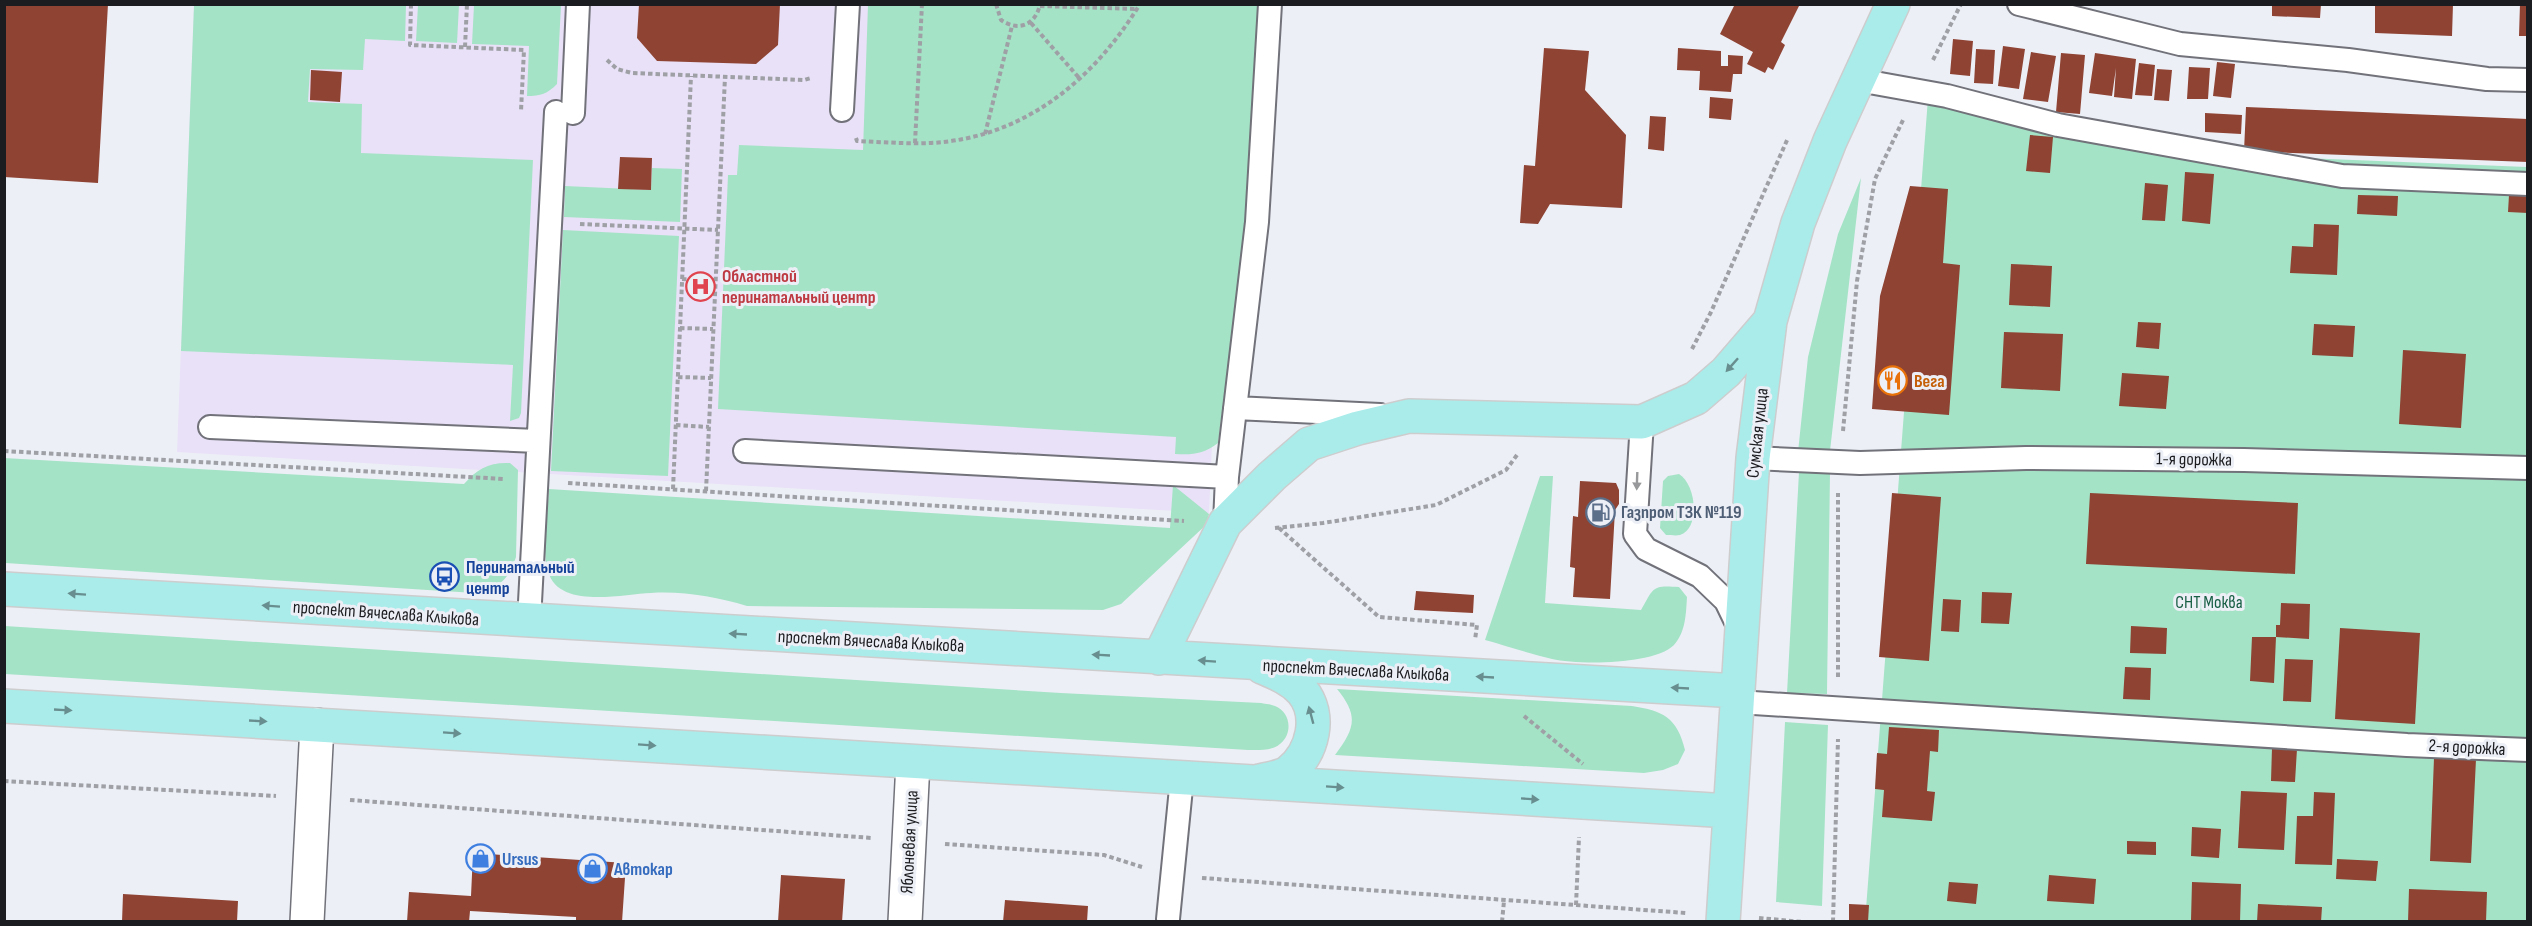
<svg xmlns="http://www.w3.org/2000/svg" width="2532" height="926" viewBox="0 0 2532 926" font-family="'Sofia Sans Condensed',sans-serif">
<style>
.medical{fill:#e9e1f7}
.green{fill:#a5e3c6}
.building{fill:#8e4333}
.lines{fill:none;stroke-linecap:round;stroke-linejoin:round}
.lane-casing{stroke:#71727a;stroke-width:26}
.street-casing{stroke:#71727a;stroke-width:36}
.primary-casing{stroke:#cdcdce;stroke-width:36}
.path{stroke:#9ea0a6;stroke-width:4;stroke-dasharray:4.5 3;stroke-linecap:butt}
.lane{stroke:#fff;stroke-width:22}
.street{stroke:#fff;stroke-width:33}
.primary{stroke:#a9ecea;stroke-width:33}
.oneway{fill:#698e8f}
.oneway2{fill:#98999a}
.labels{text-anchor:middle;stroke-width:6;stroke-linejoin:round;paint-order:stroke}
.health-label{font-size:18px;font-weight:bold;fill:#be3a42;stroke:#edeff7;text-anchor:start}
.food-label{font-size:18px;font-weight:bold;fill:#c56008;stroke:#edeff7;text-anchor:start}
.street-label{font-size:18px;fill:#1b1c1f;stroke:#edeff7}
.service-label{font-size:18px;font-weight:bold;fill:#4e5e75;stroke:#edeff7;text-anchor:start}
.transit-label{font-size:18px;font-weight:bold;fill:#164399;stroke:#edeff7;text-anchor:start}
.park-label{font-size:18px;fill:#175e44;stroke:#edeff7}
.shop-label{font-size:18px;font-weight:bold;fill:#366cbe;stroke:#edeff7;text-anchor:start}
</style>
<rect width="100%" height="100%" fill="#edeff7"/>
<path class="medical" d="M 194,5 L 1231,5 L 1209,513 L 177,452 Z"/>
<path class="green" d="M 194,5 L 406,5 L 405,41 L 365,39 L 363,70 L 310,69 L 308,102 L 362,104 L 361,153 L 533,160 L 521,413 L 519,418 L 510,421 L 513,365 L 181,351 Z
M 418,5 L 459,5 L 457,43 L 416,41 Z
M 474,5 L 561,5 L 557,84 C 547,94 541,96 527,96 L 529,46 L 472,44 Z
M 868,5 L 1260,5 L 1248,212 L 1218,443 C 1204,454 1193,455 1175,454 L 1176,437 L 718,409 L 728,175 L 737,175 L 739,145 L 863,150 Z
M 1929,85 L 2054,117 L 2254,156 L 2527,167 L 2527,921 L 1865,922 Z
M 652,168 L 682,169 L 680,222 L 564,217 L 565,186 L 651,190 Z
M 1861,178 L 1830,451 L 1798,452 L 1808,357 L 1838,234 Z
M 563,230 L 679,236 L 668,476 L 551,471 Z
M 4,458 L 464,484 C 477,469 489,462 510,463 L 518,470 L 516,557 C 508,581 499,588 475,593 L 5,563 Z
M 1799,472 L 1830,474 L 1827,694 L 1787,693 Z
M 1679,474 C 1696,484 1701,528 1680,535 C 1676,536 1670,535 1666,535 L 1660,528 L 1663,481 L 1668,476 Z
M 1540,476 L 1553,476 L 1545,603 L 1641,610 C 1654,587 1652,585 1679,587 L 1687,597 C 1686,613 1686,632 1674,645 C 1654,665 1578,665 1552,659 C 1530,654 1507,646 1485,640 Z
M 1173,485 L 1209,514 L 1207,524 L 1121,604 L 1103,610 L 747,606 C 716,597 684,591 651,593 C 623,594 558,610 548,571 C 541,549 548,513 549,489 L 1170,528 Z
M 5,626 L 1061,693 L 1261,703 C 1265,704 1271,704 1275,706 C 1291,712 1293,734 1280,744 C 1272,751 1259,750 1248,750 L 5,674 Z
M 1337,689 L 1632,706 C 1663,711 1677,717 1685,750 L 1678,764 L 1663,770 L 1644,773 L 1335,755 C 1355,728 1359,716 1337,689 Z
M 1785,722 L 1828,725 L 1822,906 L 1776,902 Z"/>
<path class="building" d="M 4,4 L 108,4 L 98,183 L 4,177 Z
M 639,4 L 780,4 L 778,45 L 756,64 L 657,61 L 637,38 Z
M 1735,4 L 1800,4 L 1781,42 L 1785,45 L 1773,70 L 1768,67 L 1765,73 L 1747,64 L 1753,52 L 1720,34 Z
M 2272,4 L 2321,4 L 2320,18 L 2272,16 Z
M 2375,4 L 2453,4 L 2452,36 L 2375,33 Z
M 2520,4 L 2528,4 L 2528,36 L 2519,36 Z
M 1953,39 L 1973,41 L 1970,76 L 1950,74 Z
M 2003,46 L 2025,49 L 2019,89 L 1998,86 Z
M 1544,48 L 1589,51 L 1585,90 L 1626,135 L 1622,208 L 1550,204 L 1538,224 L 1520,223 L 1524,165 L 1535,166 Z
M 1678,48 L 1721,51 L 1721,66 L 1728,66 L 1728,55 L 1743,56 L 1742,74 L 1733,74 L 1731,92 L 1699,90 L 1700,71 L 1677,70 Z
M 1976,49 L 1995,50 L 1993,84 L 1974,83 Z
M 2031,52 L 2056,56 L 2048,102 L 2023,99 Z
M 2061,53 L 2085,55 L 2080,114 L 2056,112 Z
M 2095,53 L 2136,59 L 2132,99 L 2114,97 L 2116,68 L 2112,96 L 2089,93 Z
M 2217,62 L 2235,64 L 2231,98 L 2213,96 Z
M 2139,63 L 2155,65 L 2152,96 L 2135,95 Z
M 2189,67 L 2210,68 L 2208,99 L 2187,99 Z
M 2157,69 L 2172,70 L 2169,101 L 2154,100 Z
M 311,70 L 342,72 L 340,102 L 310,100 Z
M 1710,97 L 1733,99 L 1731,120 L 1709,118 Z
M 2246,107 L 2528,119 L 2528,162 L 2244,151 Z
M 2205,113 L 2242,115 L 2241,134 L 2205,132 Z
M 1650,116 L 1666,117 L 1664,151 L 1648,149 Z
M 2030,135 L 2053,137 L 2050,173 L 2026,171 Z
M 620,157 L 652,158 L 651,190 L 618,189 Z
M 2185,172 L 2214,174 L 2210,224 L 2182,221 Z
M 2145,183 L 2168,185 L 2165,221 L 2142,220 Z
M 1910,186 L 1948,189 L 1943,263 L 1960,265 L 1949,415 L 1872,409 L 1880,296 Z
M 2358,195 L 2398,196 L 2397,216 L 2357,214 Z
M 2509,195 L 2528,196 L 2528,213 L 2508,212 Z
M 2314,224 L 2339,225 L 2337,275 L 2290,273 L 2292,246 L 2313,247 Z
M 2011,264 L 2052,266 L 2050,307 L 2009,305 Z
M 2138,322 L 2161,323 L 2159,349 L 2136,347 Z
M 2314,324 L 2355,326 L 2353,357 L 2312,355 Z
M 2004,332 L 2063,334 L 2060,391 L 2001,388 Z
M 2403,350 L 2466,354 L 2461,428 L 2399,424 Z
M 2122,373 L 2169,376 L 2166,409 L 2119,406 Z
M 1580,481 L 1616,483 L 1619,490 L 1619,504 L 1615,510 L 1610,599 L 1573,597 L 1575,568 L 1570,567 L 1573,516 L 1578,517 Z
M 1892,493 L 1941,497 L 1929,661 L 1879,657 Z
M 2090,493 L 2298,503 L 2295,574 L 2086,564 Z
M 1416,591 L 1474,595 L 1473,613 L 1414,610 Z
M 1982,592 L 2012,593 L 2009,624 L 1981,623 Z
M 1943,599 L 1961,600 L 1959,632 L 1941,631 Z
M 2281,603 L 2310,604 L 2309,639 L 2276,637 L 2276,625 L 2280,625 Z
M 2131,626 L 2167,628 L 2166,654 L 2130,653 Z
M 2340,628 L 2420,633 L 2415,724 L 2335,719 Z
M 2252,637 L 2276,637 L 2274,683 L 2250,681 Z
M 2285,659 L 2313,660 L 2311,702 L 2283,701 Z
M 2125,667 L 2151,668 L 2150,700 L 2123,699 Z
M 1889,727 L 1939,730 L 1938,752 L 1930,751 L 1927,791 L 1935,792 L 1932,821 L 1882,817 L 1884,790 L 1875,789 L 1877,753 L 1887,754 Z
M 2272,748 L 2297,749 L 2295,782 L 2271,781 Z
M 2434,758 L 2476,759 L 2471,863 L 2430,861 Z
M 2241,791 L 2287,793 L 2284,850 L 2238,848 Z
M 2314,792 L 2335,793 L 2332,865 L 2295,864 L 2297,816 L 2313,816 Z
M 2192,827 L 2221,829 L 2219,858 L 2191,856 Z
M 2127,841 L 2156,842 L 2156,855 L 2127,854 Z
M 473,853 L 626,863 L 622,922 L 576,922 L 576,917 L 470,911 L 469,922 L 407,922 L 409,892 L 471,896 Z
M 2337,859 L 2378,861 L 2376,881 L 2336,879 Z
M 781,875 L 845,879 L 842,922 L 778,922 Z
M 2049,875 L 2096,879 L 2094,904 L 2047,901 Z
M 1949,882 L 1978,884 L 1976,904 L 1947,901 Z
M 2192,882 L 2241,884 L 2240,922 L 2191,920 Z
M 2409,889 L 2487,892 L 2486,922 L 2408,922 Z
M 123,894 L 238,901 L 237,922 L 122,922 Z
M 1005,900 L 1088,906 L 1087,922 L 1003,922 Z
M 1849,904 L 1869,905 L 1868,922 L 1849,922 Z
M 2258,904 L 2322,907 L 2321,922 L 2257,922 Z"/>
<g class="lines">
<defs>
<path id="lane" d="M 2019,4 L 2180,44 L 2348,60 L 2487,79 L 2528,80
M 1858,80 L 1947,96 L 2058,125 L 2342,176 L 2528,184
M 842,110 L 848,4
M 573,113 L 578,4
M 1235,408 L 1380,415
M 1642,422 L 1635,534 L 1646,549 L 1700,576 L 1726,601 L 1740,630
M 210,427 L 537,441
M 745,451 L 1227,477
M 1753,458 L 1860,463 L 2026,458 L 2244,460 L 2528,468
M 1225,523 L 1227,477 L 1257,222 L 1270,4
M 529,621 L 556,112
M 1738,702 L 2407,745 L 2528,750
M 1168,919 L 1182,778"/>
<path id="street" d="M 307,922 L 317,725
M 905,922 L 913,762"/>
<path id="primary" d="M 4,589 L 1738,691
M 1159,658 L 1225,523 L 1272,476 L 1309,444 L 1358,428 L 1409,416 L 1642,422 L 1696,398 L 1726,372 L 1770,321
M 4,706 L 1730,811
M 1259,781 C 1268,779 1283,777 1290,771 C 1313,752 1322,715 1302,691 C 1291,679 1276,673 1262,667
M 1723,922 L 1753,458 L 1770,321 L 1798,223 L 1830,141 L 1893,4"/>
</defs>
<use href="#lane" class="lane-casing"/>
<use href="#street" class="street-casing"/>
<use href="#primary" class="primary-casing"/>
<path class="path" d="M 411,4 L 410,45 L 524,50 L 521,111
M 996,4 L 1001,20 C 1019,32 1035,25 1040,5
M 1040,6 L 1137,9
M 1031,23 L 1080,79
M 465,47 L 467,4
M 607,60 L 617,69 L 632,73 L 804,80 L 811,78
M 1933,60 L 1961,4
M 985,134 L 1012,26
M 856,138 L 857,141 C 882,142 907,144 931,143 C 1023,138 1093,81 1140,4
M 915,143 L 922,4
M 580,224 L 718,230
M 682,279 L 715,280
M 680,328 L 713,329
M 1692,349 L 1711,312 L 1788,138
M 678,377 L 711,378
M 676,425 L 709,427
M 1843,431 L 1857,281 L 1875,179 L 1903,120
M 4,451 L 504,479
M 568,483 L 1184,521
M 673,489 L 691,76
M 706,491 L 725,77
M 1275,528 L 1323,523 L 1436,505 L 1506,470 L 1517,455
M 1279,528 L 1379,617 L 1477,625 L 1475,640
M 1838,677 L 1838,493
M 1524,716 L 1583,764
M 4,781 L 276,796
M 350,800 L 872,838
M 945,844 L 1104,855 L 1142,867
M 1202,878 L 1686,913
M 1576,905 L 1579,837
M 1759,918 L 1803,922
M 1502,922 L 1504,901
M 1833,922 L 1838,739"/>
<use href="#lane" class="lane"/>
<use href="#street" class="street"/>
<use href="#primary" class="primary"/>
</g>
<defs><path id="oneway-solid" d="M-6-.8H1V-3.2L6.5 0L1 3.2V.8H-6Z" transform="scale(1.5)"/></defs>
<g class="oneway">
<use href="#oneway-solid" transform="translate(1732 365) rotate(132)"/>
<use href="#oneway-solid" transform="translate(77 594) rotate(-176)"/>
<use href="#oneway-solid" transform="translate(271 606) rotate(-176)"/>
<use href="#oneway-solid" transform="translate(738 634) rotate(-177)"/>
<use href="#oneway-solid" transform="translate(1101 655) rotate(-177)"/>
<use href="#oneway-solid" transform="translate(1207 661) rotate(-176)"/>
<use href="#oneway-solid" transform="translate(1485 677) rotate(-177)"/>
<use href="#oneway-solid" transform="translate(1680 688) rotate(-177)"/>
<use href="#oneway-solid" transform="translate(63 710) rotate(3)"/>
<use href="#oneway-solid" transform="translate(1311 715) rotate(-105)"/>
<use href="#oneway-solid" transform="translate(258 721) rotate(3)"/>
<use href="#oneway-solid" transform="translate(452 733) rotate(4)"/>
<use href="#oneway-solid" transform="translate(647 745) rotate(4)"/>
<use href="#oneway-solid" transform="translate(1335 787) rotate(4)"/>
<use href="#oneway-solid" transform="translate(1530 799) rotate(4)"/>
</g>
<use class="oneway2" href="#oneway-solid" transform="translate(1637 481) rotate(92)"/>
<defs>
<symbol id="hospital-ring" viewBox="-11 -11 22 22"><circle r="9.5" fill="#edeff7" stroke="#e0444e" stroke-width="1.5"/><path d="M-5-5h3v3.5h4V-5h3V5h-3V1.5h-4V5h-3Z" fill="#e0444e"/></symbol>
<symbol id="restaurant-ring" viewBox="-11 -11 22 22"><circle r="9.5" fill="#edeff7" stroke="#e8710a" stroke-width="1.5"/><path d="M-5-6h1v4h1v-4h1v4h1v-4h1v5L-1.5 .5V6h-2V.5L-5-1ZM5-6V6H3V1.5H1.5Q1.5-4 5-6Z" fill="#e8710a"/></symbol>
<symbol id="fuel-ring" viewBox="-11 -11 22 22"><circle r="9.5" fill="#edeff7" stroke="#5c6f8a" stroke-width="1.5"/><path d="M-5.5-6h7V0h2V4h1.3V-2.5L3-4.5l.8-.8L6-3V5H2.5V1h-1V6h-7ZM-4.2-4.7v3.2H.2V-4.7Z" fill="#5c6f8a"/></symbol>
<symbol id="bus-ring" viewBox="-11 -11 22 22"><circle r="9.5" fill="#edeff7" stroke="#1a4fb4" stroke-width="1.5"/><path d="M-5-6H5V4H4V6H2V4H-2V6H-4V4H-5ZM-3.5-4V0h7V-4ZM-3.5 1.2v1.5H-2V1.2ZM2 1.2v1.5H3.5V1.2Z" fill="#1a4fb4"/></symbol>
<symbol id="shop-ring" viewBox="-11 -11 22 22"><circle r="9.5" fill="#edeff7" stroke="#3f7fe0" stroke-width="1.5"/><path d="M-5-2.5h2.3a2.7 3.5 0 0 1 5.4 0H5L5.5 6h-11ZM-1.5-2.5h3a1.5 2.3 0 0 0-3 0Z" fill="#3f7fe0"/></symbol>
</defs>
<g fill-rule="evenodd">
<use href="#hospital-ring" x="684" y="270" width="33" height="33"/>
<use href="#restaurant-ring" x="1876" y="364" width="33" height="33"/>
<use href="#fuel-ring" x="1584" y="496" width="33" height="33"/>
<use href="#bus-ring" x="428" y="560" width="33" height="33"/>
<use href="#shop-ring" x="464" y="842" width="33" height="33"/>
<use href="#shop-ring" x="576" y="852" width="33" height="33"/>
</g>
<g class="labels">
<g class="health-label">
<text x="722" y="282">Областной<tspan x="722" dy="21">перинатальный центр</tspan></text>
</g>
<g class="food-label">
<text x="1914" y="387">Вега</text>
</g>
<g class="street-label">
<text transform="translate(1757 433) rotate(-84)" y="6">Сумская улица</text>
<text transform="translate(2194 459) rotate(1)" y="6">1-я дорожка</text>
<text transform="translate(386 613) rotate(4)" y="6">проспект Вячеслава Клыкова</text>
<text transform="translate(871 641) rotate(3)" y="6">проспект Вячеслава Клыкова</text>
<text transform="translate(1356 670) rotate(3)" y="6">проспект Вячеслава Клыкова</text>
<text transform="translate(2467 747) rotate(3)" y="6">2-я дорожка</text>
<text transform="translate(909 842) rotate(-87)" y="6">Яблоневая улица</text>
</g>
<g class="service-label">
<text x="1621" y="518">Газпром ТЗК №119</text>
</g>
<g class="transit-label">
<text x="466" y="573">Перинатальный<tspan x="466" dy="21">центр</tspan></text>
</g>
<g class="park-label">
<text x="2209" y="608">СНТ Моква</text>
</g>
<g class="shop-label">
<text x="502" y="865">Ursus</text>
<text x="614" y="875">Автокар</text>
</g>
</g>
<rect width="2532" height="926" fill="none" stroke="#1b1c1f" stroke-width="12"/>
</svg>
